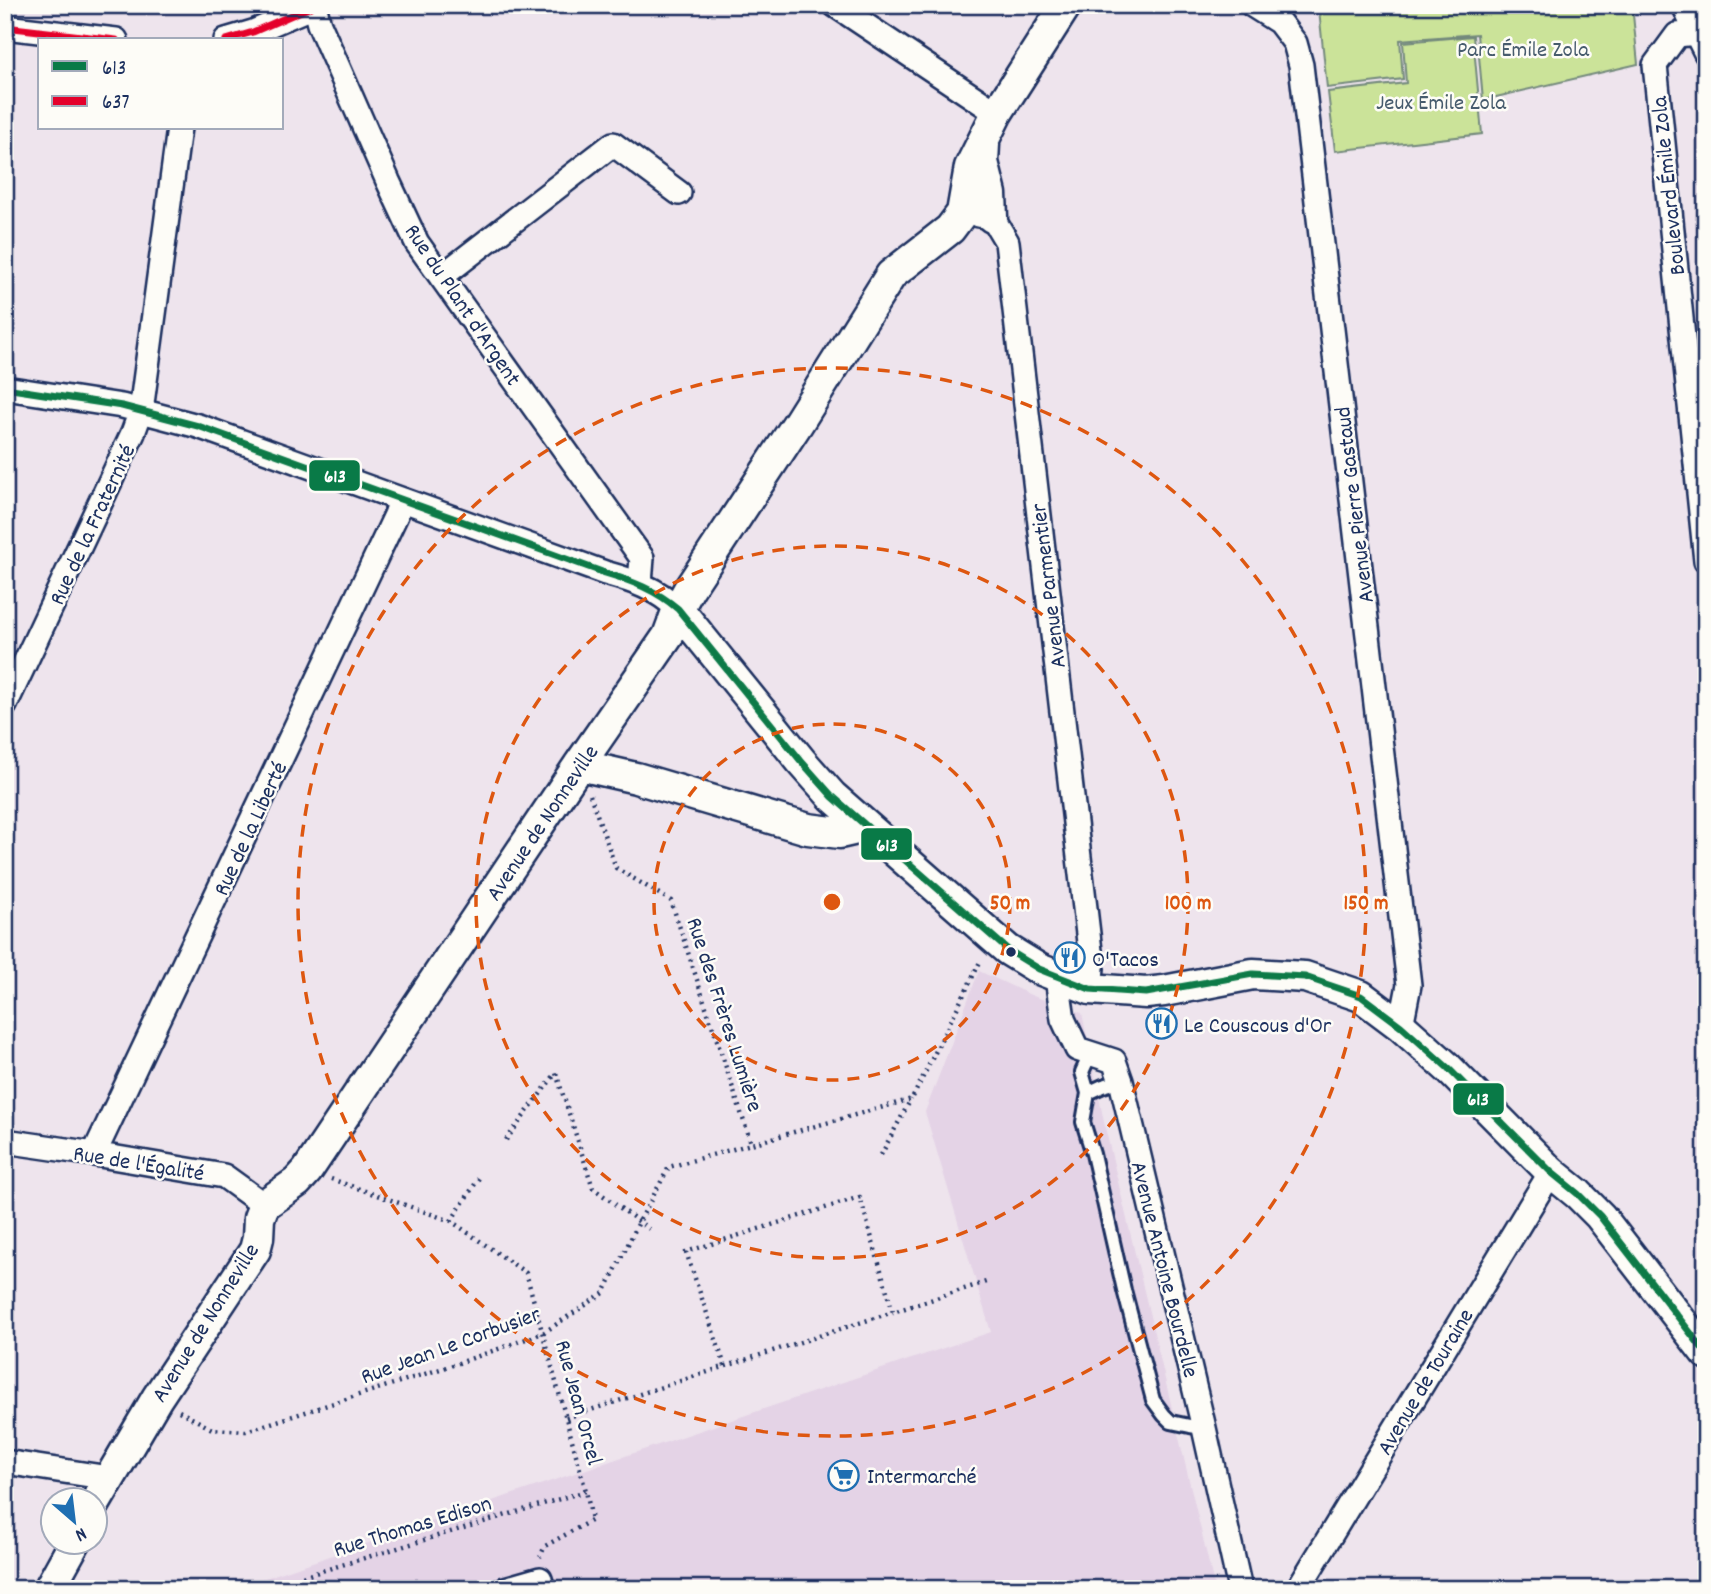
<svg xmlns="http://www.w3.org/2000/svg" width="1711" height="1594" viewBox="0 0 1711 1594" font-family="Dekko,sans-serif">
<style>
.built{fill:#e4d3e6}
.green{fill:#cbe399;stroke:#73897c;stroke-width:2}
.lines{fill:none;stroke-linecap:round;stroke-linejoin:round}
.service-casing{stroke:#1b2f5e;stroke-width:18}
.minor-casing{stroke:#1b2f5e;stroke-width:28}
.tertiary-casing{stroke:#1b2f5e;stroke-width:35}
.path{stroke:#1b2f5e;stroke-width:4.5;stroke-dasharray:2 5;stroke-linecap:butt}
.service{stroke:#fdfcf7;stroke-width:12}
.minor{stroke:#fdfcf7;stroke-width:23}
.tertiary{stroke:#fdfcf7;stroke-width:30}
.bus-1-casing{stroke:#fdfcf7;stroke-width:12}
.bus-2-casing{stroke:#fdfcf7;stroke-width:12}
.bus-1{stroke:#097a47;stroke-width:7}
.bus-2{stroke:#e4002b;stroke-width:7}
.ring{fill:none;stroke:#de5710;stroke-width:3.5;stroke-dasharray:12 9}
.bus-dot{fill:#1b2f5e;stroke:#fdfcf7;stroke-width:2.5}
.labels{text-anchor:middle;stroke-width:5;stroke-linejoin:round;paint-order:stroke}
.park-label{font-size:23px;fill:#475c6d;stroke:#fdfcf7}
.street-label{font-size:23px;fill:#1b2f5e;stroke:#fdfcf7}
.poi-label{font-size:23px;fill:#1b2f5e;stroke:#fdfcf7;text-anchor:start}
.centre{fill:#de5710;stroke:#fdfcf7;stroke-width:3.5}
.ring-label{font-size:21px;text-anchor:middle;font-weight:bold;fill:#de5710;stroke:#fdfcf7;stroke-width:5;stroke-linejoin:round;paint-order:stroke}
.line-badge{stroke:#fdfcf7;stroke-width:2.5}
.badge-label{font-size:19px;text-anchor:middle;font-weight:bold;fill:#fff}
</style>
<rect width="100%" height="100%" fill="#eee4ed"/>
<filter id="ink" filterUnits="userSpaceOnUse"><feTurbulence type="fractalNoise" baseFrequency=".0143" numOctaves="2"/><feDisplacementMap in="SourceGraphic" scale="14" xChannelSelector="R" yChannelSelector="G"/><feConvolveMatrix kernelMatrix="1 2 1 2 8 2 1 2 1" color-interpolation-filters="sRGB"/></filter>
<g filter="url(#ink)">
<path class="built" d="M 979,971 L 1033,996 L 1082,1013 L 1105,1127 L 1215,1589 L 233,1589 L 991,1332 L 925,1112 Z"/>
<path class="green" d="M 1361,5 L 1632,5 L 1638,64 L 1483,100 L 1477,34 L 1400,40 L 1403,79 L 1327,88 L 1319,10 Z
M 1473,36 L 1482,134 L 1335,151 L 1328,92 L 1406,83 L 1403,42 Z"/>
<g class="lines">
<defs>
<path id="service" d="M 1121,1081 L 1103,1086 L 1088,1093 L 1083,1122 L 1093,1154 L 1124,1290 L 1153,1400 L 1164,1415 L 1171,1422 L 1190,1426 L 1204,1428
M 1088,1093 L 1082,1072 L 1087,1061 L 1097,1058"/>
<path id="minor" d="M 314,5 L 319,24 L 388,181 L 417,243 L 642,558 L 640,583
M 835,5 L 997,113
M 1252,5 L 1279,22 L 1295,43 L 1301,65 L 1409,985 L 1401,1026
M 1684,5 L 1696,33 L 1677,35 L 1655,65 L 1706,561
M 5,27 L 116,40
M 1696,33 L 1706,53
M 226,40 L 253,32 L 316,5
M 978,215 L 992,217 L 1007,242 L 1092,968 L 1090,989
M 441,277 L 613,144 L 679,193
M 5,388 L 122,406 L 198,426 L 605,573 C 634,581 656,588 678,609
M 5,705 L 133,433 L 141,411 L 179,128
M 1057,978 L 1063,1019 L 1077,1049 L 1114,1061 L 1121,1081 L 1204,1428 L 1240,1589
M 5,1141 L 94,1154 L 224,1176 L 264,1205
M 94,1154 L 396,515 L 401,500
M 5,1462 L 109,1478
M 505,1589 L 540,1579 L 543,1589
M 1298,1589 L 1551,1172"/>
<path id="tertiary" d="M 984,144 L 983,162 L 991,194 L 992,217
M 678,609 L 801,761 L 832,796 L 993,937 L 1008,950 L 1039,969 L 1090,989 L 1146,993 L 1164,991 L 1253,974 L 1305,977 L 1361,996 L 1401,1026 L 1448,1068 L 1551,1172 L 1578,1194 L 1600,1216 L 1706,1353
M 579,765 L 636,778 L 808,829 L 840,833 L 866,827
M 94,1505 L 157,1398 L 255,1250 L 258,1238 L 259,1218 L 264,1205 L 297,1182 L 307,1171 L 579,765 L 668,636 L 678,609 L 689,589 L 798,423 L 891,275 L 950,229 L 962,213 L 970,167 L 997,113 L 1066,5
M 49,1589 L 75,1542"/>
</defs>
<use href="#service" class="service-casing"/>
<use href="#minor" class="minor-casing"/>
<use href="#tertiary" class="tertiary-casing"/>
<path class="path" d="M 590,795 L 616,868 L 671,901 L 751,1143
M 506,1140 L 556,1073 L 593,1188 L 649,1229
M 881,1155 L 911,1099
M 331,1179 L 451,1221 L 526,1273 L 586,1491 L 592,1520 L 545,1546 L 540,1557
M 451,1221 L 479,1178
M 725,1366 L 686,1252 L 860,1197 L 893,1312 L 989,1281
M 179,1411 L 212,1429 L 246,1431 L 456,1364 L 543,1333 L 604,1293 L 639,1222 L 669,1167 L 912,1099 L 981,960
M 566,1418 L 893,1312
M 248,1589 L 282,1583 L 586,1491"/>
<use href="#service" class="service"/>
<use href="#minor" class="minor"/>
<use href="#tertiary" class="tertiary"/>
<defs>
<path id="bus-1" d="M 5,388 L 122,406 L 198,426 L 605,573 C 632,581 656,590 678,609 L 801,761 L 832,796 L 1008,950 L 1039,969 L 1090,989 L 1146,993 L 1253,974 L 1305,977 L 1361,996 L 1401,1026 L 1448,1068 L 1551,1172 L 1578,1194 L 1600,1216 L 1706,1353"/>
<path id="bus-2" d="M 5,27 L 116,40
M 226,40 L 253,32 L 315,5"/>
</defs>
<use href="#bus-1" class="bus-1-casing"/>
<use href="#bus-2" class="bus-2-casing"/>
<use href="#bus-1" class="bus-1"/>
<use href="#bus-2" class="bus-2"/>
</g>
</g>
<g class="ring">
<circle cx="832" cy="902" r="178"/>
<circle cx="832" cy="902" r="356"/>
<circle cx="832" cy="902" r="534"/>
</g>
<defs>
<symbol id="restaurant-ring" viewBox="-11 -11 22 22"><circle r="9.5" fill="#fdfcf7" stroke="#1f6fb2" stroke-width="1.5"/><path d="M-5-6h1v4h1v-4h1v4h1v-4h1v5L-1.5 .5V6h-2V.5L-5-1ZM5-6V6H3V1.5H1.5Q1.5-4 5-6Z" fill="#1f6fb2"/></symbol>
<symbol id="supermarket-ring" viewBox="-11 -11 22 22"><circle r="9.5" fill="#fdfcf7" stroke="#1f6fb2" stroke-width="1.5"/><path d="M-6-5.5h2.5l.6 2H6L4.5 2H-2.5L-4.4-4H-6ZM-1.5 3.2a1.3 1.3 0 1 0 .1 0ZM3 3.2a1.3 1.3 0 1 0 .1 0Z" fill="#1f6fb2"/></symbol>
</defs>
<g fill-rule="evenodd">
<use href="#restaurant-ring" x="1052" y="940" width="35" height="35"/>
<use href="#restaurant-ring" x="1144" y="1006" width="35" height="35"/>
<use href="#supermarket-ring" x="826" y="1458" width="35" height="35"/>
</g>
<circle class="bus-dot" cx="1011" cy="952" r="6"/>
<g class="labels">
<g class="park-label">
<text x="1523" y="56">Parc Émile Zola</text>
<text x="1441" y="109">Jeux Émile Zola</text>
</g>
<g class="street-label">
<text transform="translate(1667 186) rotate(-96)" y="8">Boulevard Émile Zola</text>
<text transform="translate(464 304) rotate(56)" y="8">Rue du Plant d'Argent</text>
<text transform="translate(1353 505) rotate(-97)" y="8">Avenue Pierre Gastaud</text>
<text transform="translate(91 524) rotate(-65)" y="8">Rue de la Fraternité</text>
<text transform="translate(1047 586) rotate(-97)" y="8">Avenue Parmentier</text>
<text transform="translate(541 822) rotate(-56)" y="8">Avenue de Nonneville</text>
<text transform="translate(249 828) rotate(-65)" y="8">Rue de la Liberté</text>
<text transform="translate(726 1014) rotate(72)" y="8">Rue des Frères Lumière</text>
<text transform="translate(139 1162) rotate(9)" y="8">Rue de l'Égalité</text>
<text transform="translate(1166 1269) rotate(76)" y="8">Avenue Antoine Bourdelle</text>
<text transform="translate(204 1322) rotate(-58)" y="8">Avenue de Nonneville</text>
<text transform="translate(450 1344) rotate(-20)" y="8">Rue Jean Le Corbusier</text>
<text transform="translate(1424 1381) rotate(-59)" y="8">Avenue de Touraine</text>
<text transform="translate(580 1402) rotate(75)" y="8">Rue Jean Orcel</text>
<text transform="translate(412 1525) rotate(-17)" y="8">Rue Thomas Edison</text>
</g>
<g class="poi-label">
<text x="1092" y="966">O'Tacos</text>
<text x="1184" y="1032">Le Couscous d'Or</text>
<text x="867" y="1483">Intermarché</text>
</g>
</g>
<circle cx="832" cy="902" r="10" class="centre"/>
<g class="ring-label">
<text x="1010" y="909">50 m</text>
<text x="1188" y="909">100 m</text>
<text x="1366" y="909">150 m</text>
</g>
<g class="line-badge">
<rect x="308" y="459" width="53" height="33" rx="7" fill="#097a47"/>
<rect x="860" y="827" width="53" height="34" rx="7" fill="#097a47"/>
<rect x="1452" y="1082" width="53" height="34" rx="7" fill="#097a47"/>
</g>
<g class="badge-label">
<text x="335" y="482">613</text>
<text x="887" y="851">613</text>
<text x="1478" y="1105">613</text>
</g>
<rect width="1711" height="1594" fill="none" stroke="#fdfcf7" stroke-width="28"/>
<rect x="14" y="14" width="1683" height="1566" fill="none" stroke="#1b2f5e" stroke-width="2.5" filter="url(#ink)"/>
<rect x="38" y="38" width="245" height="91" fill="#fdfcf7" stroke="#a3aaba" stroke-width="2"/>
<rect x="52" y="61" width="35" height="10" fill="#097a47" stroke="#a3aaba" stroke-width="2"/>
<text x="102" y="74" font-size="21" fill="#1b2f5e">613</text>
<rect x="52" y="96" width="35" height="10" fill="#e4002b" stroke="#a3aaba" stroke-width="2"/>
<text x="102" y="108" font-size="21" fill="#1b2f5e">637</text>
<g transform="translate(74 1521) rotate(152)"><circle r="33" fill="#fdfcf7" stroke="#a3aaba" stroke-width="2"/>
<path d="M0-5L12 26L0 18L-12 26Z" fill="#1f6fb2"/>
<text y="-10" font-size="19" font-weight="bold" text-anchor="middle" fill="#1b2f5e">N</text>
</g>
</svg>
